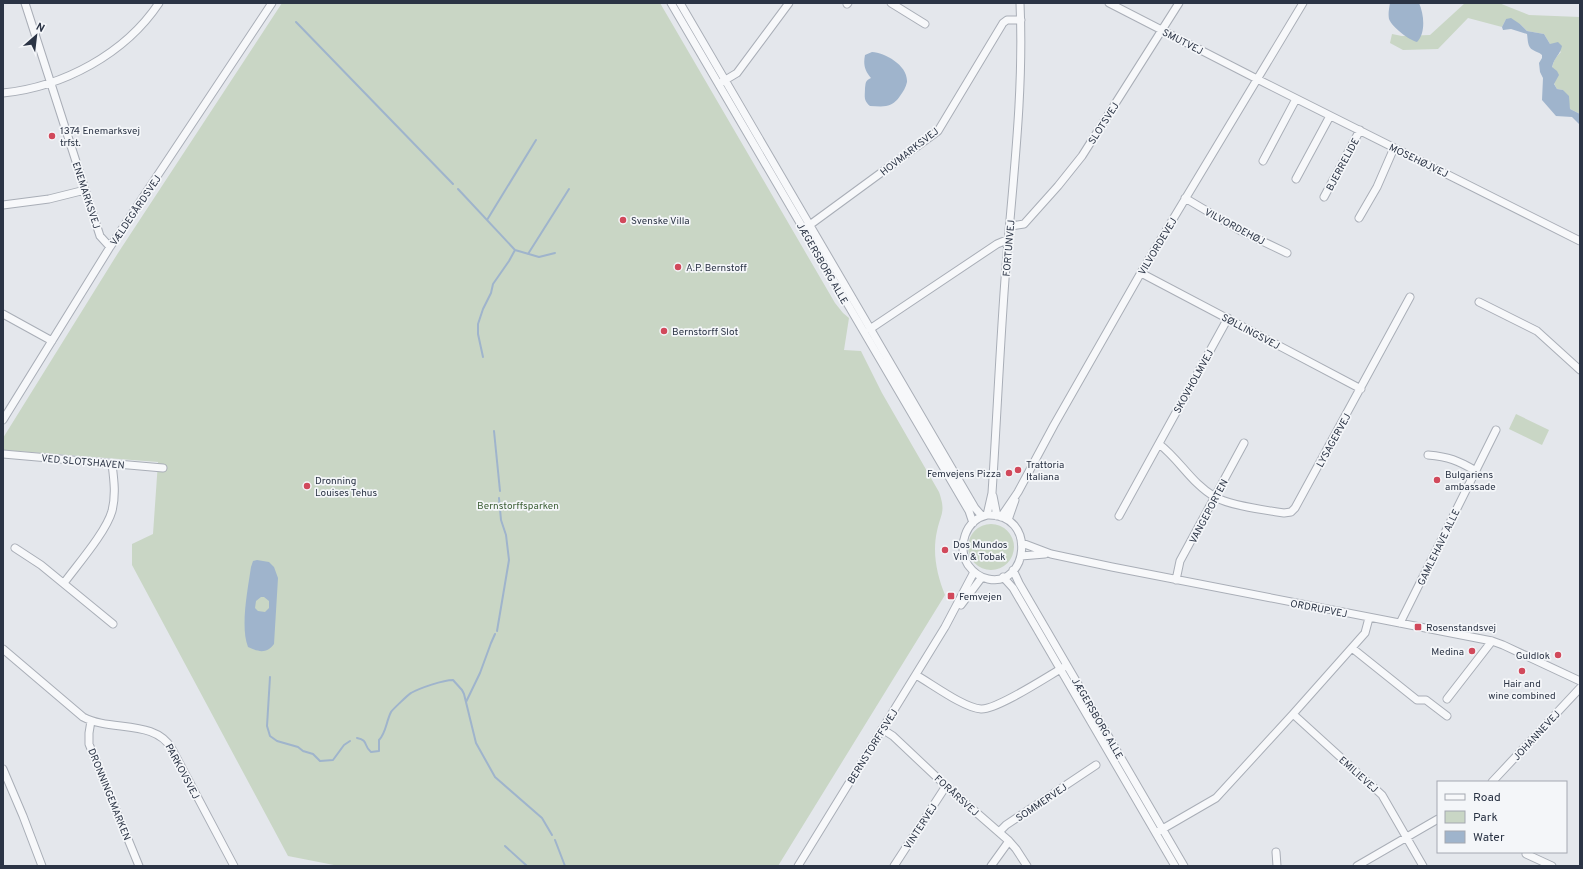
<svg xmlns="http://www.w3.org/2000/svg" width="1583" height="869" viewBox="0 0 1583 869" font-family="Overpass,sans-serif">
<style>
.green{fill:#c9d6c5}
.water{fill:#9fb4cc;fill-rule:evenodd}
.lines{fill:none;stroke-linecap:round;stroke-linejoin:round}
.stream{stroke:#9fb4cc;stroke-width:2}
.minor-casing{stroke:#a9aeb7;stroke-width:9}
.minor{stroke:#f7f8fa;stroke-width:7}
.poi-dot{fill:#d1495b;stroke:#f4f6f9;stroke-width:1.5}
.labels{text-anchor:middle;stroke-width:3.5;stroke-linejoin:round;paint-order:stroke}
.street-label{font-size:10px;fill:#2b3445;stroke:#f4f6f9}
.poi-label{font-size:10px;fill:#2b3445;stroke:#f4f6f9;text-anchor:start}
.park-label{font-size:10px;fill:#3f6138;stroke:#f4f6f9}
</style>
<rect width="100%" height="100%" fill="#e4e7ec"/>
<path class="green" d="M 282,3 L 660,3 L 835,303 L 843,313 L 849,318 L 844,350 L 861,351 L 882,393 L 939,492 C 946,512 941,513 937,531 C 932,553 937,575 945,595 L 778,866 L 339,866 L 288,856 L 132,565 L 132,544 L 153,534 L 158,462 L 3,450 L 3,438 L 118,253 Z
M 1465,3 L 1499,3 L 1529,15 L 1580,17 L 1580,114 L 1570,109 L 1568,100 L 1563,90 L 1557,89 C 1549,76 1550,62 1561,52 L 1550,44 L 1544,34 L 1527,31 L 1520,24 L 1506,19 L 1502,27 L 1468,18 L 1438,49 L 1403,50 L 1390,43 L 1392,34 L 1402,36 L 1430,35 Z
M 1516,414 L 1549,430 L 1542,445 L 1509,429 Z
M968 547a23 23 0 1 1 46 0a23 23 0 1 1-46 0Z"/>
<path class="water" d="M 1390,3 L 1419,3 C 1424,14 1426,33 1417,42 C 1409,40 1392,27 1389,19 C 1388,14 1389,9 1390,3 Z
M 1511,18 L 1520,24 L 1527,31 L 1544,34 L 1550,44 L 1558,42 L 1562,46 C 1560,55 1555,56 1552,67 L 1557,71 L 1559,75 L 1554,84 L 1557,89 L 1563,90 L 1569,96 L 1570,109 L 1580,114 L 1580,125 L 1572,117 L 1556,116 L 1542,100 L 1543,78 L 1540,72 L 1539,63 L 1542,58 L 1542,55 C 1539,52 1536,52 1533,50 C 1527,47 1528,39 1527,34 L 1511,29 L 1503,30 L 1502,27 L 1506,19 Z
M 872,52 C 885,53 908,65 907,82 C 906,87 903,92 900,96 C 897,101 892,105 886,106 C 881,107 875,106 870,106 C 863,100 865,96 865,88 C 866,82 865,81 871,78 C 865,71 863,65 865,55 Z
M 257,560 L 269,562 L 274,567 L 278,578 L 274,644 C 267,654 258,652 248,647 C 240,627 248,588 251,567 L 253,561 ZM 261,597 L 264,597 L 269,601 L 269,608 L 265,612 L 258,611 L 255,608 L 256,601 Z"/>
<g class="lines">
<path class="stream" d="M 296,22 L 453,184
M 458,189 L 515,250 L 539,257 L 555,253
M 487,220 L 536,140
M 528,254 L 569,189
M 483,357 L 478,334 L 478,324 L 483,309 L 491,293 L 493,284 L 509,261 L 515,250
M 494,431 L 500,491
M 497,631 L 509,560 L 506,535 L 501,520 L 499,498
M 270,677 L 267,726 L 270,736 L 277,741 L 298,747 L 303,751 L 313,754 L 320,761 L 333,760 L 344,745 L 350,741
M 466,702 L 480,673 L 491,643 L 495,634
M 357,738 C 369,740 363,746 371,752 L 379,751 L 379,740 C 386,733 386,722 391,712 C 392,710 409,694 411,693 C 420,688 443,680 453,680 L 462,690 L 464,694 L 476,743 L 495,777 L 542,818 L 552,835
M 555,840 L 565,866
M 505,846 L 527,866"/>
<defs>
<path id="minor" d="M 25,3 L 100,236 L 110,247
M 671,3 L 969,511 L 973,523
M 680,3 L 975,508 L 982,516
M 891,3 L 925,24
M 1109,3 L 1257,79 L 1580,241
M 847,4 L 848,3
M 722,82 L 737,73 L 789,3
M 3,93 C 63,87 125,54 159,3
M 1263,161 L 1296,99
M 1296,179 L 1330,116
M 1324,197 L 1360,130
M 1185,198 L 1239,230 L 1287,253
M 3,205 L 49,199 L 85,190
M 1359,218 L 1377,187 L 1394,148
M 1011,226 L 1024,224 L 1058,186 L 1082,156 L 1179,3
M 807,227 L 938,131 L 1003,23 L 1007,20 L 1021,20
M 1141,273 L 1361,389
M 1479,302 L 1537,331 L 1580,370
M 3,314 L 52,341
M 870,329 L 997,244 L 1009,239
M 3,420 L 110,247 L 272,3
M 1159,444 C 1179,459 1192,484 1215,497 C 1231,506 1265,510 1284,513 L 1291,512 L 1295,508 L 1410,297
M 3,454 L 163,468
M 1428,455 C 1449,457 1457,460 1476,471
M 993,496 L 997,516
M 987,515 L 992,493 C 997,418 1000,342 1006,266 C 1013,179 1024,91 1020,3
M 987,515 C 1038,513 1028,588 988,579 C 979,577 973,572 968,565 C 957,547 965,520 987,515 Z
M 1119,516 L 1228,318
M 1001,517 L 1018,492 L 1054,425 L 1143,269 L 1303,3
M 1008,520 L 1015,500
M 1022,543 L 1051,554 L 1112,567 L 1492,641 L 1503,645 L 1580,681
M 15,548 L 41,565 L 113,624
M 1021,556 L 1045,554
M 1013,570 L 1019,583 L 1184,866
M 1003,577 L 1013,588 L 1175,866
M 1176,580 L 1180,561 L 1244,443
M 64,583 C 78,564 106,532 112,511 C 116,495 114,480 112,464
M 961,605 L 982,577
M 1400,623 L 1496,430
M 1352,648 L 1417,700 L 1426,700 L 1447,716
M 3,649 L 83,717 C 111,732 155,719 172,749 L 234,866
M 916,675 C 932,684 964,708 981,709 C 997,710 1048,676 1064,667
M 1447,699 L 1492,641
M 1293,714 L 1382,795 L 1423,866
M 91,721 L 89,733 L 89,744 L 139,866
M 882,729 L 893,736 L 946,786 L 1009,841 L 1016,849 L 1027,866
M 3,769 L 23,816 L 42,866
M 1492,782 L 1580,688
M 1159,831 L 1216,798 L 1293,714 L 1365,633 L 1369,618
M 999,832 L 1006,825 L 1096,765
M 1276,852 L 1277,866
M 1526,854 L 1552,866
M 798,866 L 945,627 L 974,572
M 894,866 L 946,786
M 991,866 L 1009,841
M 1357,866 L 1438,819"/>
</defs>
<use href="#minor" class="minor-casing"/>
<use href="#minor" class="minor"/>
</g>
<g class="poi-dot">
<circle cx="52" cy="136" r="4"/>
<circle cx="623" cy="220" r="4"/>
<circle cx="678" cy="267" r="4"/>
<circle cx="664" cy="331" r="4"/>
<circle cx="1018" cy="470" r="4"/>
<circle cx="1009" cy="473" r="4"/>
<circle cx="1437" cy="480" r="4"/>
<circle cx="307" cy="486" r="4"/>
<circle cx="945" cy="550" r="4"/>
<rect x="947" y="592" width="8" height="8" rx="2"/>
<rect x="1414" y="623" width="8" height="8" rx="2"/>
<circle cx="1472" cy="651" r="4"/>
<circle cx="1558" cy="655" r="4"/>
<circle cx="1522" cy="671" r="4"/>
</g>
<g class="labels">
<g class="street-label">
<text transform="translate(1183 41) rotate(27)" y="4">SMUTVEJ</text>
<text transform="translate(1103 123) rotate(-57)" y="4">SLOTSVEJ</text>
<text transform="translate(909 151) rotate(-38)" y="4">HOVMARKSVEJ</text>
<text transform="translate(1419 160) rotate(26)" y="4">MOSEHØJVEJ</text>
<text transform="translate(1342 164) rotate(-62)" y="4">BJERRELIDE</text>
<text transform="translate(87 195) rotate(72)" y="4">ENEMARKSVEJ</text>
<text transform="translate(135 210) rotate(-56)" y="4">VÆLDEGÅRDSVEJ</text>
<text transform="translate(1235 226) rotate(28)" y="4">VILVORDEHØJ</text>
<text transform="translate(1157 246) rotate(-59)" y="4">VILVORDEVEJ</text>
<text transform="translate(1008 248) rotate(-85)" y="4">FORTUNVEJ</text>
<text transform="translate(823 263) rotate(60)" y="4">JÆGERSBORG ALLE</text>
<text transform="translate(1251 331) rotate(28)" y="4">SØLLINGSVEJ</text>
<text transform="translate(1193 381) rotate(-61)" y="4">SKOVHOLMVEJ</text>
<text transform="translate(1333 440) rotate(-61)" y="4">LYSAGERVEJ</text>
<text transform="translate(83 461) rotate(5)" y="4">VED SLOTSHAVEN</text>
<text transform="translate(1208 511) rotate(-62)" y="4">VANGEPORTEN</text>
<text transform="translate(1438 547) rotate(-64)" y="4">GAMLEHAVE ALLE</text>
<text transform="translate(1319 608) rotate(11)" y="4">ORDRUPVEJ</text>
<text transform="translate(1098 718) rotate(60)" y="4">JÆGERSBORG ALLE</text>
<text transform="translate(1536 735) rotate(-47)" y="4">JOHANNEVEJ</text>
<text transform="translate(872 746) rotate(-58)" y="4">BERNSTORFFSVEJ</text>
<text transform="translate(183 771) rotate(62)" y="4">PARKOVSVEJ</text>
<text transform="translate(1359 774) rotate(42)" y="4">EMILIEVEJ</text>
<text transform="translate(110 794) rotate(68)" y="4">DRONNINGEMARKEN</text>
<text transform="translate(957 795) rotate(42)" y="4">FORÅRSVEJ</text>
<text transform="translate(1041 802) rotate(-34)" y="4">SOMMERVEJ</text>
<text transform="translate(920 826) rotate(-57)" y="4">VINTERVEJ</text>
</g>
<g class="poi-label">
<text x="60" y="134">1374 Enemarksvej<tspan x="60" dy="12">trfst.</tspan></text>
<text x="631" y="224">Svenske Villa</text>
<text x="686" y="271">A.P. Bernstoff</text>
<text x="672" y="335">Bernstorff Slot</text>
<text x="1026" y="468">Trattoria<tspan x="1026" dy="12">Italiana</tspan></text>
<text x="1001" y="477" text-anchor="end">Femvejens Pizza</text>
<text x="1445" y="478">Bulgariens<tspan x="1445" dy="12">ambassade</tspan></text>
<text x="315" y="484">Dronning<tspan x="315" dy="12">Louises Tehus</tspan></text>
<text x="953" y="548">Dos Mundos<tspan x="953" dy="12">Vin &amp; Tobak</tspan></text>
<text x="959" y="600">Femvejen</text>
<text x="1426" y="631">Rosenstandsvej</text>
<text x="1464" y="655" text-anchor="end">Medina</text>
<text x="1550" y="659" text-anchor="end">Guldlok</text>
<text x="1522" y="687" text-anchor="middle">Hair and<tspan x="1522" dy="12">wine combined</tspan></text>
</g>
<g class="park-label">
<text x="518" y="509">Bernstorffsparken</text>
</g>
</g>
<rect width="1583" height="869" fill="none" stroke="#2b3445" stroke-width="8"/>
<rect x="1437" y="781" width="130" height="72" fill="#f4f6f9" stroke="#a4a8b1"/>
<rect x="1445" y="794" width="20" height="6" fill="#f7f8fa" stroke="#a4a8b1"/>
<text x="1473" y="801" font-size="12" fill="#2b3445">Road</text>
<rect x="1445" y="811" width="20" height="12" fill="#c9d6c5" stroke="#a4a8b1"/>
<text x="1473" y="821" font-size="12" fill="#2b3445">Park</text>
<rect x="1445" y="831" width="20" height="12" fill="#9fb4cc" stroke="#a4a8b1"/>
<text x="1473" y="841" font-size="12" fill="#2b3445">Water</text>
<g transform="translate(36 36) rotate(28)" stroke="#f4f6f9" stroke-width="3" paint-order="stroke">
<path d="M0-3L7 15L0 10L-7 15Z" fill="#2b3445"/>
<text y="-6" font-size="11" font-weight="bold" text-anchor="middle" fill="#2b3445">N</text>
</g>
</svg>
